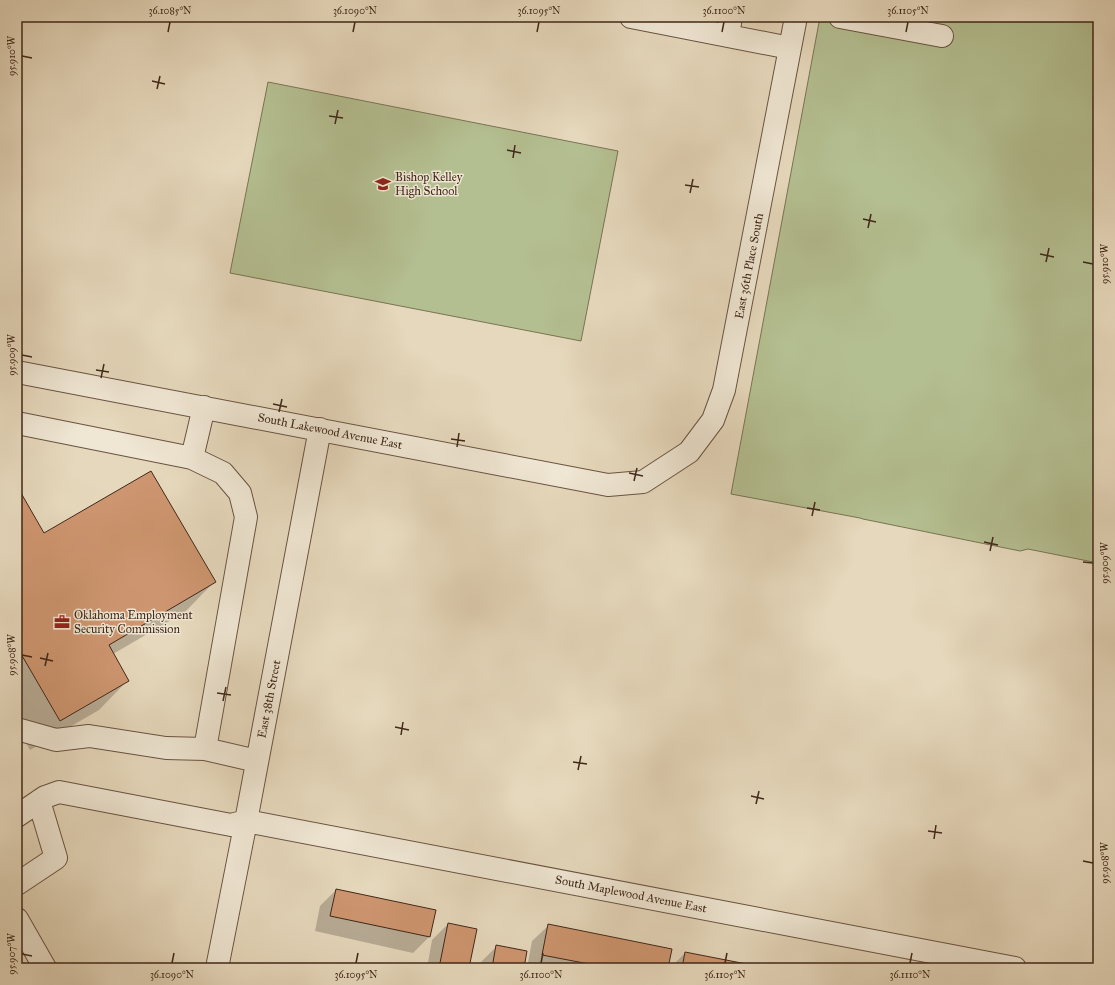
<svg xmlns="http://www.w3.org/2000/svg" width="1115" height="985" viewBox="0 0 1115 985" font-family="'IM FELL Great Primer',serif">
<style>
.green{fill:#b4bf91;stroke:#7a7355}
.shadow{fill:#0003}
.building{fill:#ce9670;stroke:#402719}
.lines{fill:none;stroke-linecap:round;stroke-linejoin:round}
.minor-casing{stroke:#6a5342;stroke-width:24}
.minor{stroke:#efe6d3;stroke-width:22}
.ticks{fill:none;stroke:#402719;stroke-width:1.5}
.labels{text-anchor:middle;stroke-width:3;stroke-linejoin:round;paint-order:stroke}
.poi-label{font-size:12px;fill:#402719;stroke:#efe6d3;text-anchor:start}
.street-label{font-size:12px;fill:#402719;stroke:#efe6d3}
.neatline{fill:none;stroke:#402719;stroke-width:1.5}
.ticks-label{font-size:10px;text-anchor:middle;fill:#402719}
</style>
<rect width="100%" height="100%" fill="#e6d8bc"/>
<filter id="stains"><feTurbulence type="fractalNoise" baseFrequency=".005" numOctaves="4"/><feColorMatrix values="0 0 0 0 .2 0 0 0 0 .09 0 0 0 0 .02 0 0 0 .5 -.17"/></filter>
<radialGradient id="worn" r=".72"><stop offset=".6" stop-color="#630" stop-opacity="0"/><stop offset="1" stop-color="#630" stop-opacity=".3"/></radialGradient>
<path class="green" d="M 820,17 L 1098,17 L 1098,563 L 1028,549 L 1020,551 L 863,519 L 860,518 L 731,494 Z
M 268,82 L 618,151 L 581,341 L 230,273 Z"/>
<path class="shadow" d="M 17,488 L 44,535 L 214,582 L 185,612 L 113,654 L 128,680 L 99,710 L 30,750 L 17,727 Z
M 336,890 L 434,911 L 429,937 L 413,953 L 315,931 L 320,906 Z
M 448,924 L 468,968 L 427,968 L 432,940 Z
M 548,926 L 667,968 L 527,968 L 532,941 Z
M 497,946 L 523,968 L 480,968 L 481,962 Z
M 685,953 L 762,968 L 670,968 Z"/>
<path class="building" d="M 151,471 L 216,582 L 109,645 L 129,681 L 60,721 L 17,647 L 17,486 L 44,533 Z
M 336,889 L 436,910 L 430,937 L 330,916 Z
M 448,923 L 477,929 L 469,968 L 439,968 Z
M 548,924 L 672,949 L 668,968 L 610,968 L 542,955 Z
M 496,945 L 527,951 L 524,968 L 492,968 Z
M 685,952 L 767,968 L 682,968 Z"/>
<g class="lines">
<defs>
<path id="minor" d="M 631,17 L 790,48
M 840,17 L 942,36
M 728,36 L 731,17
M 17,372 L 608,485 L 643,482 L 689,452 L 713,420 L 724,390 L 796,17
M 17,423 L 192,458 L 204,407
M 192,458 L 223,473 L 240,493 L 246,517 L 205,749 L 257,761
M 17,729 L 56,740 L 89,736 L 166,748 L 205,749
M 17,816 L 45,797 L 59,792 L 231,825 L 246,821 L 1015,968
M 17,884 L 56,858 L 39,801
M 17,919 L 45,968
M 217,968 L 246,821 L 320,429"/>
</defs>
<use href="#minor" class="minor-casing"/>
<use href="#minor" class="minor"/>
</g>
<path class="ticks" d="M 168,32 L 170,22M 353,32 L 355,22M 537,32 L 539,22M 722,32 L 724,22M 906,32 L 908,22M 22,56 L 32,58M 152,81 L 165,84M 157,89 L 160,76M 329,116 L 343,118M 335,124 L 338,110M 507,150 L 521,153M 513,158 L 515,145M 685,185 L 699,187M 690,193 L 693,179M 863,219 L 876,222M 868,228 L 871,214M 1040,254 L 1054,257M 1046,262 L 1049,248M 1083,262 L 1093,264M 22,355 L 32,357M 96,370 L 109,372M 101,378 L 104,364M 273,404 L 287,407M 279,412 L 282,399M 451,439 L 465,441M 457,447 L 459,433M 629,473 L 643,476M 634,481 L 637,468M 807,508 L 820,510M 812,516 L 815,502M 984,542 L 998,545M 990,551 L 993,537M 1083,562 L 1093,563M 22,655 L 32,657M 40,658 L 53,661M 45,666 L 48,653M 217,693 L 231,695M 223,701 L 226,687M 395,727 L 409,730M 401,735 L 403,722M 573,762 L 587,764M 578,770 L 581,756M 751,796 L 764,799M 756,804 L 759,791M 928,831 L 942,833M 934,839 L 936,825M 1083,861 L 1093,863M 22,954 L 32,956M 172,963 L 174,953M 356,963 L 358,953M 541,963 L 543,953M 725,963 L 727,953M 910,963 L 912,953"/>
<defs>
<symbol id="school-bare" viewBox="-9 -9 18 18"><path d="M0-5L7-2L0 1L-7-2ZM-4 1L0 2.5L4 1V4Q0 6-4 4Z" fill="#8f2418" stroke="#efe6d3" stroke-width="2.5" paint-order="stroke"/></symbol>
<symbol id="office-bare" viewBox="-9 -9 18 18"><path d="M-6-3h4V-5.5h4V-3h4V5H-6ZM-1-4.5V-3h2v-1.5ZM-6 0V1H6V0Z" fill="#8f2418" stroke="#efe6d3" stroke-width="2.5" paint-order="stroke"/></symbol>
</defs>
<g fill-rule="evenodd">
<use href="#school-bare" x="372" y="173" width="22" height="22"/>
<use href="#office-bare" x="51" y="611" width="22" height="22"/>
</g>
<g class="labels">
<g class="poi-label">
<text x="395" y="181">Bishop Kelley<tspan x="395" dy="14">High School</tspan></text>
<text x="74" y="619">Oklahoma Employment<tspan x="74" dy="14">Security Commission</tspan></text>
</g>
<g class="street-label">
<text transform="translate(749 266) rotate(-79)" y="4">East 36th Place South</text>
<text transform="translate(330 431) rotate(11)" y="4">South Lakewood Avenue East</text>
<text transform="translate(269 699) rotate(-79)" y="4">East 38th Street</text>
<text transform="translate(631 894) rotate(11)" y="4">South Maplewood Avenue East</text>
</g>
</g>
<rect width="1115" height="985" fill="none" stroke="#e6d8bc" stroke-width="44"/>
<rect x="22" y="22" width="1071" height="941" class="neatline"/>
<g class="ticks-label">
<text x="170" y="14">36.1085°N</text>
<text x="355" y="14">36.1090°N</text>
<text x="539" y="14">36.1095°N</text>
<text x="724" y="14">36.1100°N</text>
<text x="908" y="14">36.1105°N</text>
<text transform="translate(11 56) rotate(-90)" y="4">95.910°W</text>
<text transform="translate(1104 264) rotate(-90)" y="4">95.910°W</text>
<text transform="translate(11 355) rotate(-90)" y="4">95.909°W</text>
<text transform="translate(1104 563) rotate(-90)" y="4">95.909°W</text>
<text transform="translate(11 655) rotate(-90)" y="4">95.908°W</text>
<text transform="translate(1104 863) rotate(-90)" y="4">95.908°W</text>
<text transform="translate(11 954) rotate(-90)" y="4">95.907°W</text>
<text x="172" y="978">36.1090°N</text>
<text x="356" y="978">36.1095°N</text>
<text x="541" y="978">36.1100°N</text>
<text x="725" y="978">36.1105°N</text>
<text x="910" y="978">36.1110°N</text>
</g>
<rect width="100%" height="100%" filter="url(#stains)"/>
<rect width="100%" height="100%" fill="url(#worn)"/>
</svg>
